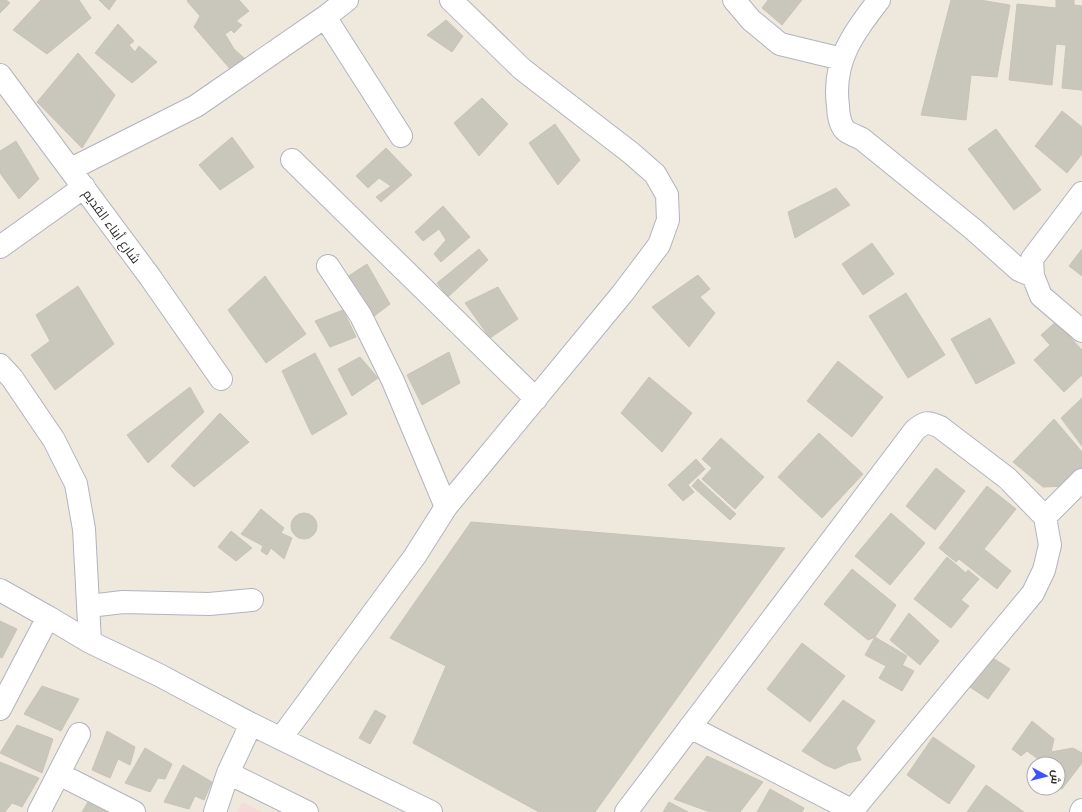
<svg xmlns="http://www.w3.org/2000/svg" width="1082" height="812" viewBox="0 0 1082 812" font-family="Roboto,Cairo,sans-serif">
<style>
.medical{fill:#f5dbdb}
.building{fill:#c9c6bc;stroke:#cac4b7}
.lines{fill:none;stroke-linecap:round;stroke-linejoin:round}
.minor-casing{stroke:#b1b3c0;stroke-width:24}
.minor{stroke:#fff;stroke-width:22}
.labels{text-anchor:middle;stroke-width:3;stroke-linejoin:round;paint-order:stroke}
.street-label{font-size:13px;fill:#2c2c2c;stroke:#fff}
</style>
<rect width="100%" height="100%" fill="#eee8dd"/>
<path class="medical" d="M 242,802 L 262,812 L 237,812 Z"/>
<path class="building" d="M 0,0 L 6,0 L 10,3 L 0,13 Z
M 41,0 L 79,0 L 91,18 L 47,54 L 13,30 Z
M 99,0 L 116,0 L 109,10 Z
M 188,0 L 239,0 L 249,11 L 236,21 L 242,25 L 234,33 L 231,30 L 225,34 L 234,49 L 244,58 L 231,70 L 194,27 L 200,16 L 187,1 Z
M 768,0 L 802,0 L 782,25 L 762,8 Z
M 951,0 L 980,0 L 1010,5 L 997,77 L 971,75 L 966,120 L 921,115 Z
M 1056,0 L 1074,0 L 1074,5 L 1082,6 L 1082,90 L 1062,88 L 1066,45 L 1056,44 L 1052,85 L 1009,80 L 1017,4 L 1056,8 Z
M 446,20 L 463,36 L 452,52 L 427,35 Z
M 118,24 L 134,41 L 129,45 L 135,52 L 139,46 L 157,62 L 132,83 L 95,53 Z
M 78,53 L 115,95 L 82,148 L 37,102 Z
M 482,98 L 508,124 L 479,156 L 454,123 Z
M 1062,111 L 1082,127 L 1082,154 L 1067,173 L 1035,146 Z
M 555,124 L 580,160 L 558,185 L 529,143 Z
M 996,129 L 1041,190 L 1014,210 L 968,149 Z
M 232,137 L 254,167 L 220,190 L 199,165 Z
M 16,141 L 39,179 L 19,199 L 0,173 L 0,151 Z
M 386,148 L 412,175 L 381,202 L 376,197 L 391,186 L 379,178 L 368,188 L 356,176 Z
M 836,188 L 850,205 L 795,238 L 788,212 Z
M 443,206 L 470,237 L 441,262 L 434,254 L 446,240 L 439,229 L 423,241 L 415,232 Z
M 872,243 L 894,274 L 863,295 L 842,264 Z
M 479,249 L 488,260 L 448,297 L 437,283 Z
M 1082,249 L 1082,276 L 1069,266 Z
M 367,264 L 390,304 L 373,317 L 347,277 Z
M 698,275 L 710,289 L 700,297 L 715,313 L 689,347 L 652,307 Z
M 265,276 L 306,334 L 266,363 L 228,310 Z
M 78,286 L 114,344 L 55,390 L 31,355 L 50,341 L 36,315 Z
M 498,287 L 518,319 L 490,338 L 465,303 Z
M 906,293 L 945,355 L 908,378 L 869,316 Z
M 343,310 L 356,337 L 330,347 L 315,321 Z
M 990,318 L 1015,363 L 976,384 L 951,339 Z
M 1059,319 L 1071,332 L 1068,335 L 1082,350 L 1082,375 L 1064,392 L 1034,360 L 1050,345 L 1041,335 Z
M 449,352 L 460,383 L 422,405 L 407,375 Z
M 315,353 L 347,414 L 312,435 L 282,371 Z
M 360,357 L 378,378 L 352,396 L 338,369 Z
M 838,361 L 883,397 L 852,437 L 807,401 Z
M 649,377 L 692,413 L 662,452 L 621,413 Z
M 190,387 L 204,412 L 148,463 L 127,435 Z
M 1082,398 L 1082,446 L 1061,418 Z
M 220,413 L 249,442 L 194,487 L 171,466 Z
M 1054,419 L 1082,452 L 1082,468 L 1068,486 L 1043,487 L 1013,462 Z
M 819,433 L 863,474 L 822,518 L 778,477 Z
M 721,438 L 764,477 L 735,509 L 702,479 L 712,468 L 702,459 Z
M 696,459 L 705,469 L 688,485 L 694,492 L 683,501 L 668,485 Z
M 936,468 L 965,491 L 935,530 L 906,506 Z
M 698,479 L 736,514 L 730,520 L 692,486 Z
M 987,486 L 1016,509 L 984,549 L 1011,571 L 997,589 L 959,559 L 956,562 L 939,548 Z
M 261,509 L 284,528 L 281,533 L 292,538 L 284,559 L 271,548 L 267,555 L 261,551 L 263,546 L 241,534 Z
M 891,513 L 925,543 L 890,585 L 855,556 Z
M291 526a13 13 0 1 1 26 0a13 13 0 1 1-26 0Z
M 471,522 L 785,548 L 595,812 L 539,812 L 413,743 L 446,666 L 390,638 Z
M 231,531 L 252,548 L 236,561 L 218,547 Z
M 947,557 L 966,573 L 968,570 L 979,579 L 961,600 L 969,606 L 951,628 L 914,599 Z
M 852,569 L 896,605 L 875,637 L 868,640 L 824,604 Z
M 909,613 L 939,641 L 920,665 L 890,640 Z
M 0,621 L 17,629 L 2,658 L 0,657 Z
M 875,637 L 907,656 L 901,668 L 902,665 L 914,671 L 902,691 L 879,678 L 886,666 L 865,655 Z
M 802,643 L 845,676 L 810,722 L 767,689 Z
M 993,658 L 1010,669 L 988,699 L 970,687 Z
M 42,686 L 79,699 L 61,731 L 24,714 Z
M 843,700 L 875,721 L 856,748 L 861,760 L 848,763 L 835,769 L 825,765 L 802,751 Z
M 375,710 L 386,716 L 370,744 L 359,738 Z
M 1032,721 L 1054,739 L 1051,752 L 1073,748 L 1082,753 L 1082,763 L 1062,789 L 1058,786 L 1058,764 L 1045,764 L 1027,751 L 1021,756 L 1012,749 Z
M 17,725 L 53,739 L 42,773 L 0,753 Z
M 107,731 L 135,747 L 130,765 L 118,759 L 110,778 L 92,770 Z
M 933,737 L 975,766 L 949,804 L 907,775 Z
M 145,748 L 172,764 L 165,779 L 158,778 L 150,792 L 125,783 Z
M 707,756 L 763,782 L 740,812 L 710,812 L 674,799 Z
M 0,762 L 39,778 L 22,807 L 12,803 L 5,812 L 0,812 Z
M 183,765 L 212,782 L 204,800 L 195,796 L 189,809 L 164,802 Z
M 986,785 L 1024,812 L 967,812 Z
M 770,789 L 804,808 L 802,812 L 757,812 Z
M 88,802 L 107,812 L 82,812 Z
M 669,802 L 688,812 L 663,812 Z"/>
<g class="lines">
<defs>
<path id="minor" d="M 734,0 L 751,20 L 780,44 L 842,59
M 879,0 C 853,34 832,61 838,106 C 838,113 840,125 845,130 C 849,134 857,136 862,139 L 973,229 L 1019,270 L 1033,276
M 325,17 L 401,136
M 0,75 L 150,277 L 221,379
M 292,160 L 536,399
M 71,169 L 196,106 L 325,17 L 347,0
M 1082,193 L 1032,259 L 1033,276 L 1041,296 L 1082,331
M 0,247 L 84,187
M 328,266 L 361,316 L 393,381 L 446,507
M 0,365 L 12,378 L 54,440 L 76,484 L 84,529 L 90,642
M 1045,517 L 1082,480
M 0,590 L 48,617 L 90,642 L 159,675 L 251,724 L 431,812
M 89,606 L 123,602 L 209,604 L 252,600
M 0,709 L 48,617
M 690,727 L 855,812
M 281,738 L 415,556 L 446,507 L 622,294 L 659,245 L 668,220 L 667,195 L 655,174 L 631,153 L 522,69 L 451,0
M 228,773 L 307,812
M 59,774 L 134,812
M 39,812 L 79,734
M 215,812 L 228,773 L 251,724
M 626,812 L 915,430 C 925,422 927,421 940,427 L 1007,478 L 1045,517 L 1050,545 L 1044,570 L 1033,593 L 852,811
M 1081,812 L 1082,810"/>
</defs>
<use href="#minor" class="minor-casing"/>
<use href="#minor" class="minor"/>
</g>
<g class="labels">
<g class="street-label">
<text transform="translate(112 226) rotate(54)" y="5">شارع أبناء القديم</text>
</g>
</g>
<g transform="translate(1046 776) rotate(97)"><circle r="19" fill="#ffffff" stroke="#ababab"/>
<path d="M0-3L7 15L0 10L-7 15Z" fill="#3954ff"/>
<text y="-6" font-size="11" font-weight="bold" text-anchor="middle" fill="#2c2c2c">ش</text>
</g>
</svg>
